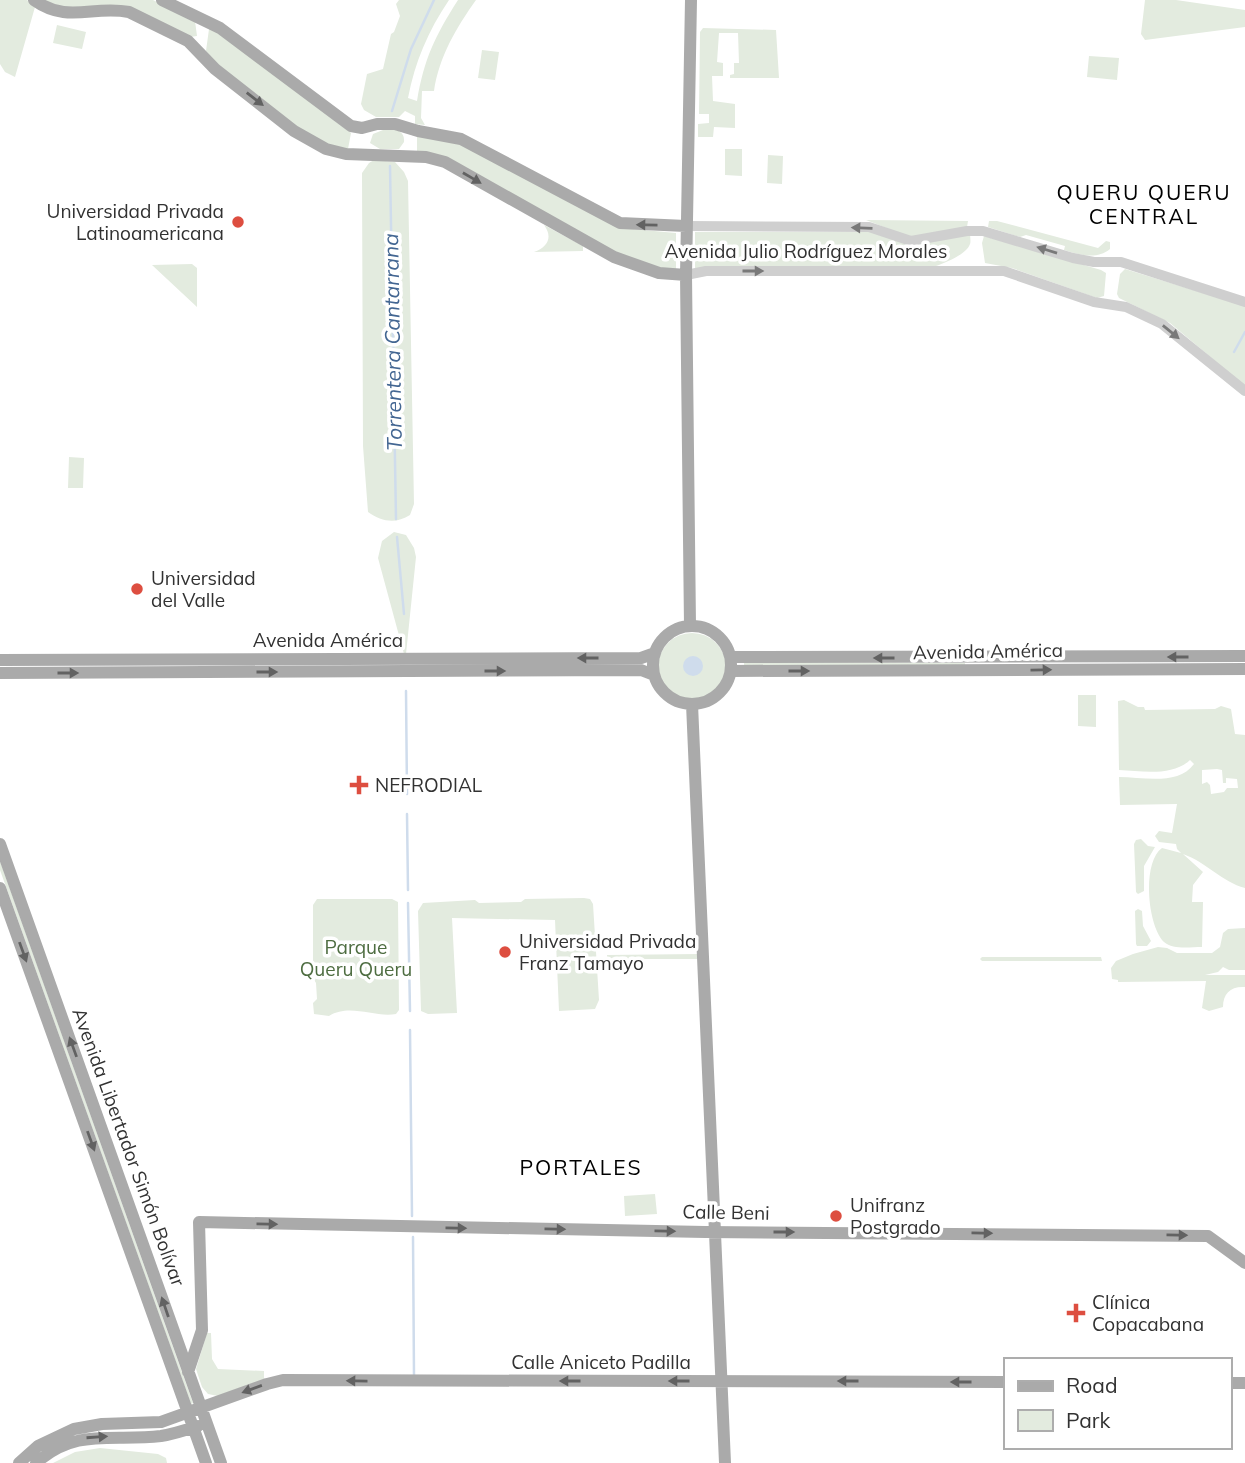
<svg xmlns="http://www.w3.org/2000/svg" width="1245" height="1463" viewBox="0 0 1245 1463" font-family="Mulish,sans-serif">
<style>
.green{fill:#e3ebdf;fill-rule:evenodd}
.water{fill:#cfdcec}
.lines{fill:none;stroke-linecap:round;stroke-linejoin:round}
.stream{stroke:#cfdcec;stroke-width:2.5}
.minor{stroke:#cfcfcf;stroke-width:10}
.major{stroke:#aaa;stroke-width:12}
.oneway{fill:#626262}
.oneway2{fill:#797979}
.poi-dot{fill:#dd4e40;stroke:#fff;stroke-width:2.5}
.labels{text-anchor:middle;stroke-width:7;stroke-linejoin:round;paint-order:stroke}
.poi-label{font-size:19px;fill:#323232;stroke:#fff;text-anchor:start}
.street-label{font-size:19px;fill:#323232;stroke:#fff}
.park-label{font-size:19px;fill:#4e6d41;stroke:#fff}
.neighbourhood-label{font-size:21px;letter-spacing:2px;fill:#000;stroke:#fff}
.water-label{font-size:21px;font-style:italic;fill:#436692;stroke:#fff}
</style>
<rect width="100%" height="100%" fill="#fff"/>
<path class="green" d="M 0,0 L 27,0 L 35,7 L 15,77 L 5,72 L 0,64 Z
M 42,0 L 153,0 L 195,21 L 197,36 L 190,37 L 144,15 L 69,9 Z
M 399,0 L 449,0 C 428,31 415,62 408,98 L 417,101 C 424,59 435,36 458,0 L 476,0 C 456,28 439,57 434,91 L 422,91 L 421,118 L 425,125 L 415,124 L 415,116 L 405,111 L 399,117 L 376,117 L 364,110 L 361,104 L 367,74 L 383,69 L 391,34 L 394,32 L 400,16 L 396,4 Z
M 1145,0 L 1176,0 L 1245,10 L 1245,27 L 1145,40 L 1141,34 Z
M 57,25 L 86,32 L 82,49 L 53,43 Z
M 703,28 L 776,30 L 779,78 L 730,78 L 730,75 L 734,74 L 734,63 L 739,63 L 738,33 L 719,33 L 717,62 L 723,63 L 723,76 L 712,76 L 713,101 L 735,104 L 735,128 L 714,127 L 713,137 L 698,137 L 698,124 L 709,123 L 709,114 L 699,114 L 700,32 Z
M 209,29 L 214,29 L 351,133 L 348,149 C 316,151 242,83 215,62 L 206,51 Z
M 482,50 L 499,52 L 495,80 L 478,78 Z
M 1089,56 L 1119,58 L 1117,80 L 1087,77 Z
M 388,128 C 397,130 405,131 404,142 L 399,149 L 380,149 L 370,143 L 373,134 Z
M 417,134 L 462,144 L 621,228 L 676,233 L 676,270 L 666,270 L 615,253 L 417,151 Z
M 725,149 L 742,149 L 742,176 L 725,175 Z
M 768,155 L 783,156 L 782,184 L 767,183 Z
M 374,160 L 395,162 L 404,172 L 408,181 L 414,504 L 410,515 C 396,524 382,522 368,512 L 363,446 L 362,173 L 369,163 Z
M 866,220 L 968,221 L 967,227 L 923,236 L 907,236 Z
M 989,221 L 997,221 L 1098,248 L 1106,241 L 1110,242 L 1110,249 C 1097,260 1079,255 1064,250 L 1065,246 L 1026,235 L 1020,237 L 988,227 Z
M 544,225 L 583,246 L 583,251 L 534,252 C 548,247 553,237 544,225 Z
M 695,232 L 872,232 L 902,242 L 970,233 C 970,235 971,242 970,244 C 967,254 945,263 936,266 L 695,268 Z
M 984,236 L 1101,270 L 1106,273 L 1104,296 L 1097,298 L 1012,268 L 985,263 L 982,243 Z
M 192,264 L 197,268 L 197,307 L 152,265 Z
M 1125,269 L 1245,306 L 1245,386 L 1170,323 L 1119,298 L 1117,294 L 1120,274 Z
M 69,457 L 84,458 L 83,488 L 68,488 Z
M 394,532 L 406,535 L 414,548 L 416,557 L 406,654 L 404,654 L 378,558 L 382,541 Z
M658 667a34 34 0 1 1 68 0a34 34 0 1 1-68 0Z
M 744,662 L 965,663 L 965,666 L 744,666 Z
M 1078,695 L 1096,695 L 1096,727 L 1078,726 Z
M 1124,700 L 1138,707 L 1144,707 L 1145,710 L 1215,709 L 1221,706 L 1231,709 L 1235,734 L 1245,735 L 1245,888 C 1222,882 1206,862 1183,854 L 1203,872 L 1193,885 L 1192,902 L 1203,902 L 1202,947 C 1190,947 1173,950 1164,942 C 1147,925 1142,862 1162,848 L 1181,853 L 1177,849 L 1176,844 L 1159,842 L 1155,836 L 1159,831 L 1172,833 L 1177,804 L 1120,805 L 1119,777 C 1143,777 1178,786 1194,764 L 1190,760 C 1172,777 1141,771 1119,770 L 1118,701 ZM 1217,769 L 1222,770 L 1223,783 L 1226,783 L 1226,778 L 1237,779 L 1238,788 L 1227,788 L 1224,792 L 1211,794 L 1210,785 L 1207,782 L 1202,784 L 1202,770 Z
M 1141,839 L 1148,846 L 1155,847 L 1144,866 L 1144,891 L 1138,894 L 1136,892 L 1134,844 L 1136,840 Z
M 0,861 L 193,1403 L 191,1404 L 0,870 Z
M 584,898 L 590,899 L 593,904 L 599,1000 L 595,1009 L 559,1011 L 555,920 L 452,918 L 457,1013 L 428,1014 L 421,1011 L 418,911 L 423,903 L 475,900 L 479,903 L 521,902 L 525,899 Z
M 317,899 L 392,899 L 398,902 L 399,1010 L 396,1014 C 375,1018 350,1003 329,1016 L 314,1014 L 313,1003 L 317,999 L 316,983 L 313,978 L 313,905 Z
M 1138,909 L 1142,911 L 1143,926 L 1151,941 L 1147,946 L 1137,946 L 1136,944 L 1135,911 Z
M 1245,928 L 1245,970 L 1229,970 L 1223,967 L 1218,972 L 1205,975 L 1245,975 L 1245,987 C 1231,986 1223,993 1223,1007 L 1209,1011 L 1202,1008 L 1206,981 L 1118,982 L 1118,980 L 1112,979 L 1111,968 L 1116,961 L 1133,954 L 1158,947 L 1167,948 L 1177,953 L 1212,953 L 1220,947 L 1223,933 L 1228,929 Z
M 699,954 L 699,959 L 607,959 L 607,955 Z
M 982,957 L 1101,957 L 1102,961 L 982,961 L 980,959 Z
M 655,1194 L 657,1214 L 625,1216 L 624,1196 Z
M 207,1333 L 211,1333 L 212,1359 L 218,1369 L 264,1371 L 264,1379 L 218,1396 L 208,1394 L 202,1387 L 196,1369 Z
M 100,1448 L 158,1454 L 166,1458 L 167,1463 L 53,1463 L 75,1452 Z"/>
<path class="water" d="M683 666a10 10 0 1 1 20 0a10 10 0 1 1-20 0Z"/>
<g class="lines">
<path class="stream" d="M 392,111 L 411,49 L 434,0
M 390,166 L 396,519
M 1234,352 L 1245,332
M 397,537 L 404,614
M 406,691 L 407,794
M 407,814 L 408,890
M 408,903 L 410,1011
M 410,1030 L 412,1216
M 413,1237 L 414,1375"/>
<path class="minor" d="M 686,226 L 869,227 L 911,241 L 967,231 L 983,231 L 1073,258 L 1094,262 L 1121,262 L 1245,302
M 686,275 L 706,271 L 1004,271 L 1094,302 L 1126,307 L 1162,324 L 1245,391"/>
<path class="major" d="M 34,0 C 68,24 92,5 129,12 L 188,41 L 215,69 L 294,131 L 326,149 L 346,154 L 426,157 L 445,162 L 614,257 L 659,273 L 686,275
M 162,0 L 220,28 L 351,126 L 362,128 L 377,124 L 395,124 L 418,131 L 461,139 L 620,223 L 686,226
M 690,626 L 686,275 L 691,0
M653 665a39 39 0 1 1 78 0a39 39 0 1 1-78 0Z
M 731,657 L 1245,656
M 0,660 L 641,658 L 655,653
M 731,671 L 1245,669
M 0,673 L 641,670 L 654,675
M 692,704 L 725,1463
M 0,844 L 221,1463
M 0,888 L 206,1463
M 188,1372 L 202,1330 L 199,1222 L 705,1232 L 1208,1236 L 1245,1263
M 1229,1383 L 1245,1383
M 19,1463 L 38,1446 L 74,1429 L 102,1424 L 161,1422 L 267,1384 L 283,1380 L 1005,1382
M 36,1463 C 77,1427 112,1442 161,1436 C 174,1434 186,1430 198,1426"/>
</g>
<defs><path id="oneway-solid" d="M-6-.8H1V-3.2L6.5 0L1 3.2V.8H-6Z" transform="scale(1.75)"/></defs>
<g class="oneway">
<use href="#oneway-solid" transform="translate(255 99) rotate(38)"/>
<use href="#oneway-solid" transform="translate(472 178) rotate(30)"/>
<use href="#oneway-solid" transform="translate(647 225) rotate(-179)"/>
<use href="#oneway-solid" transform="translate(1178 657) rotate(180)"/>
<use href="#oneway-solid" transform="translate(588 658) rotate(180)"/>
<use href="#oneway-solid" transform="translate(884 658) rotate(-180)"/>
<use href="#oneway-solid" transform="translate(1041 670) rotate(-1)"/>
<use href="#oneway-solid" transform="translate(495 671)"/>
<use href="#oneway-solid" transform="translate(799 671)"/>
<use href="#oneway-solid" transform="translate(267 672)"/>
<use href="#oneway-solid" transform="translate(68 673)"/>
<use href="#oneway-solid" transform="translate(23 952) rotate(70)"/>
<use href="#oneway-solid" transform="translate(73 1047) rotate(-110)"/>
<use href="#oneway-solid" transform="translate(91 1141) rotate(70)"/>
<use href="#oneway-solid" transform="translate(267 1224) rotate(1)"/>
<use href="#oneway-solid" transform="translate(456 1228) rotate(1)"/>
<use href="#oneway-solid" transform="translate(555 1229) rotate(1)"/>
<use href="#oneway-solid" transform="translate(665 1231) rotate(1)"/>
<use href="#oneway-solid" transform="translate(784 1232)"/>
<use href="#oneway-solid" transform="translate(982 1233) rotate(1)"/>
<use href="#oneway-solid" transform="translate(1177 1235) rotate(1)"/>
<use href="#oneway-solid" transform="translate(165 1307) rotate(-109)"/>
<use href="#oneway-solid" transform="translate(357 1381) rotate(-179)"/>
<use href="#oneway-solid" transform="translate(570 1381) rotate(-180)"/>
<use href="#oneway-solid" transform="translate(679 1381) rotate(-180)"/>
<use href="#oneway-solid" transform="translate(848 1381) rotate(-180)"/>
<use href="#oneway-solid" transform="translate(961 1382) rotate(-180)"/>
<use href="#oneway-solid" transform="translate(252 1389) rotate(160)"/>
<use href="#oneway-solid" transform="translate(97 1437) rotate(-4)"/>
</g>
<g class="oneway2">
<use href="#oneway-solid" transform="translate(862 228) rotate(-178)"/>
<use href="#oneway-solid" transform="translate(1047 250) rotate(-163)"/>
<use href="#oneway-solid" transform="translate(753 271)"/>
<use href="#oneway-solid" transform="translate(1171 332) rotate(39)"/>
</g>
<g class="poi-dot">
<circle cx="238" cy="222" r="7"/>
<circle cx="137" cy="589" r="7"/>
<path d="M355.5 774.5h7v7h7v7h-7v7h-7v-7h-7v-7h7z"/>
<circle cx="505" cy="952" r="7"/>
<circle cx="836" cy="1216" r="7"/>
<path d="M1072.5 1302.5h7v7h7v7h-7v7h-7v-7h-7v-7h7z"/>
</g>
<g class="labels">
<g class="poi-label">
<text x="224" y="218" text-anchor="end">Universidad Privada<tspan x="224" dy="22">Latinoamericana</tspan></text>
<text x="151" y="585">Universidad<tspan x="151" dy="22">del Valle</tspan></text>
<text x="375" y="792">NEFRODIAL</text>
<text x="519" y="948">Universidad Privada<tspan x="519" dy="22">Franz Tamayo</tspan></text>
<text x="850" y="1212">Unifranz<tspan x="850" dy="22">Postgrado</tspan></text>
<text x="1092" y="1309">Clínica<tspan x="1092" dy="22">Copacabana</tspan></text>
</g>
<g class="street-label">
<text x="806" y="258">Avenida Julio Rodríguez Morales</text>
<text x="328" y="647">Avenida América</text>
<text transform="translate(988 651) rotate(-1)" y="7">Avenida América</text>
<text transform="translate(129 1147) rotate(70)" y="7">Avenida Libertador Simón Bolívar</text>
<text transform="translate(726 1212) rotate(1)" y="7">Calle Beni</text>
<text x="601" y="1369">Calle Aniceto Padilla</text>
</g>
<g class="park-label">
<text x="356" y="954">Parque<tspan x="356" dy="22">Queru Queru</tspan></text>
</g>
<g class="neighbourhood-label">
<text x="1144" y="200">QUERU QUERU<tspan x="1144" dy="24">CENTRAL</tspan></text>
<text x="581" y="1175">PORTALES</text>
</g>
<g class="water-label">
<text transform="translate(393 342) rotate(-91)" y="7">Torrentera Cantarrana</text>
</g>
</g>
<rect x="1004" y="1358" width="228" height="91" fill="#ffffff" stroke="#adadad" stroke-width="2"/>
<rect x="1018" y="1381" width="35" height="10" fill="#aaaaaa" stroke="#adadad" stroke-width="2"/>
<text x="1066" y="1393" font-size="21" fill="#323232">Road</text>
<rect x="1018" y="1410" width="35" height="21" fill="#e3ebdf" stroke="#adadad" stroke-width="2"/>
<text x="1066" y="1428" font-size="21" fill="#323232">Park</text>
</svg>
